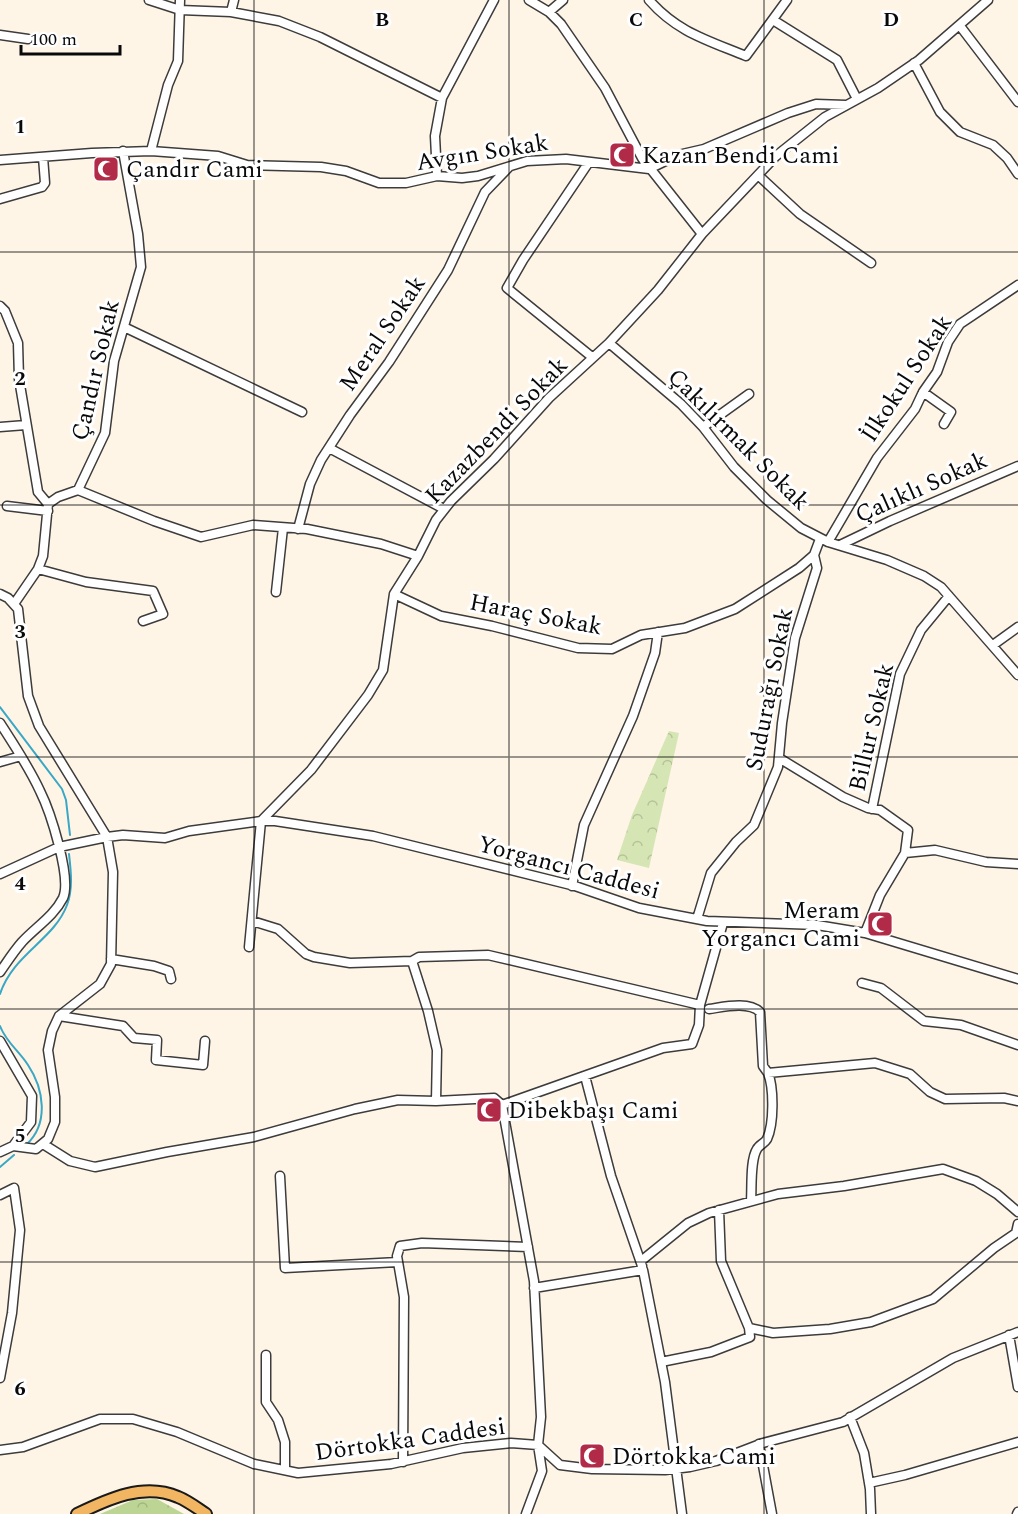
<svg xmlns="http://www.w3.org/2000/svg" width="1018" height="1514" viewBox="0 0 1018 1514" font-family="Spectral,serif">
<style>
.forest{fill:url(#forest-crowns)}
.park{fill:url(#park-crowns)}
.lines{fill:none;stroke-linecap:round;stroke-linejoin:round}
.stream{stroke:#39a7c5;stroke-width:2}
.minor-casing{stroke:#3c3c3c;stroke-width:11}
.major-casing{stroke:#1a1a1a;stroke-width:14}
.minor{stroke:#fff;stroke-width:8}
.major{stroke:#f2b663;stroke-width:10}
.grid{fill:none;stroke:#090909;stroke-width:1.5;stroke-opacity:0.55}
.labels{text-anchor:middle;stroke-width:6;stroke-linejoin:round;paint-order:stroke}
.street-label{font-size:24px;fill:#090909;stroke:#fff}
.poi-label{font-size:24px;fill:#090909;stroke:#fff;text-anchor:start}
.grid-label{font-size:20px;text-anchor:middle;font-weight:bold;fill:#090909;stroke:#fff;stroke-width:6;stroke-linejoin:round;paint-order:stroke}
</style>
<defs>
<pattern id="forest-crowns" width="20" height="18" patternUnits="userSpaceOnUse" patternTransform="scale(1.5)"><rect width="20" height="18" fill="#bdd594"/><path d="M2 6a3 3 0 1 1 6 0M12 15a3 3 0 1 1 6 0" fill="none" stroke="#a1b67e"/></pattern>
<pattern id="park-crowns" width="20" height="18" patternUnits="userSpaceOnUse" patternTransform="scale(1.5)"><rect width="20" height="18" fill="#d6e5b4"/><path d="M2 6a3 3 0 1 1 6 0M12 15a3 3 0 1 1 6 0" fill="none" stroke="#b6c399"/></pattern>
</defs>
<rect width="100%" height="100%" fill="#fef5e7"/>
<path class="forest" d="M 157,1499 L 184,1514 L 100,1514 L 133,1500 Z"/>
<path class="park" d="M 669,731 L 679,733 L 649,868 L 617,860 L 632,815 Z"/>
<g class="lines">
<path class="stream" d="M 0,707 L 62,789 L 66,800 L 70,835
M 0,994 C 13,954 54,940 67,905 C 73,889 71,871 69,854
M 0,1026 C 6,1042 19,1051 28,1065 C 44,1089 49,1123 27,1144
M 0,1167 L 14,1155"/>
<defs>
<path id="minor" d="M 149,0 L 180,10 L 231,12 L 279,21 L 320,37 L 442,98
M 529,0 L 549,12 L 561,24 L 605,88 L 642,158 L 702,234
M 649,0 C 677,32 707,40 746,56 L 787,0
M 231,12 L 234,0
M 549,12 L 563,0
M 773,20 L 837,60 L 857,99
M 960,26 L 1018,102
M 0,35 L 28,39
M 914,63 L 940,112 L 960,132 L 993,145 L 1007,158 L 1018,174
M 151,151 L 168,85 L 178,61 L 180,0
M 0,160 L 92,153 L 151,151 L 218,156 L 247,165 L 321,167 L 346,171 L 379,183 L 406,183 L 437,176 L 462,178 L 478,176 L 527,161 L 566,159 L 649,169 L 678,155 L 704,149 L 788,113 L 816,104 L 846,105
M 589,162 L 523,260 L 507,288 L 592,357
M 758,175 L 800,214 L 871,263
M 437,176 L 435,136 L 442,98 L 494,0
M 0,199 L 42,187 L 45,183 L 43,157
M 0,306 L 5,311 L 18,343 L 19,379 L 38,492 L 48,504
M 124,327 L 302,412
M 609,343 L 681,404 L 703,427 L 734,467 L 767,500 L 801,528 L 828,542 L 887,560 L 924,576 L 941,587 L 1018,675
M 923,392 L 951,412 L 944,424
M 0,427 L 26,425
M 703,427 L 749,394
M 329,448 L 444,509
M 78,490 L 154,521 L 201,537 L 253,525 L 307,529 L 381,544 L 418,556
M 7,506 L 48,511
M 298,529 L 310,484 L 321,460 L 350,415 L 389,362 L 448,270 L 485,192 L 509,167
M 828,542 L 877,458 L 915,409 L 923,392 L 937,372 L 948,342 L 960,324 L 1018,285
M 840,545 L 890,521 L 1018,466
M 38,569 L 86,582 L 153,591 L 163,614 L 143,621
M 276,592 L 283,528
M 0,594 L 8,598 L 18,609 L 28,696 L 39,726 L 107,837 L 113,872 L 111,964 L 100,984 L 59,1016 L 52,1031 L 48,1050 L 55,1097 L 55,1122 L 48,1139 L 36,1149 L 13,1146 L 0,1152
M 394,594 L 441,616 L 492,626 L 578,648 L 612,649 L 641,635 L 685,628 L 735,609 L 799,568 L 814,555 L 820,539
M 14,604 L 38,569 L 43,556 L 48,504 L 58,497 L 78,490 L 105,433 L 114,361 L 141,267 L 138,234 L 123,151
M 993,645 L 1018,627
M 0,723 C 14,745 29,767 40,791 C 50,811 72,878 63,898 C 54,916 36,927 22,942 C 14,951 7,962 0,972
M 779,758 L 843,797 L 868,808 L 880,810 L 908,830 L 905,853 L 880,895 L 865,933
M 0,762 L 21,756
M 872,809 L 900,674 L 921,630 L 949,596
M 905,853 L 935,850 L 986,862 L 1018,864
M 0,874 L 59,847 L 107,837 L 123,835 L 165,838 L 189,831 L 261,821 L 275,821 L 373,836 L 575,886 L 639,908 L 707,921 L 817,925 L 865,933 L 1018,979
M 572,886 L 584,825 L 633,716 L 655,653 L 658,632
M 697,919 L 711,873 L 736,842 L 754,825 L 778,767 L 782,723 L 795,638 L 817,568 L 814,555
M 252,921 L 278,929 L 306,954 L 314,957 L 350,963 L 412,961 L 419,957 L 488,955 L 700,1005
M 249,947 L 261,821 L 311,770 L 368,695 L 383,670 L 394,594 L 418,556 L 436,520 L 451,501 L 494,459 L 549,398 L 609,343 L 658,290 L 702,234 L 776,156 L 825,117 L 878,88 L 919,60 L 988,0
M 111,959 L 154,966 L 169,971 L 171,979
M 412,961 L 428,1011 L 437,1050 L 436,1101
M 862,983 L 881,988 L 924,1021 L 961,1025 L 1018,1045
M 709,1009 C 724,1007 748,1001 760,1012 L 763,1066 L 768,1073 L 875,1063 L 910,1074 L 930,1092 L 945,1099 L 1004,1098 L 1018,1101
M 59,1016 L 123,1026 L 134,1038 L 157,1040 L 156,1060 L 203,1065 L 205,1041
M 0,1041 L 32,1096 L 31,1122 L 13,1146
M 585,1076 L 611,1176 L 642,1266
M 43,1144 L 70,1161 L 95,1167 L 167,1152 L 254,1137 L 355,1109 L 398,1100 L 436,1101 L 494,1098 L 502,1105
M 280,1176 L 285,1268 L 398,1262
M 0,1195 L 14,1188 L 20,1230 L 12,1313 L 0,1378
M 751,1201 C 752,1187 750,1160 757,1149 C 759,1145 765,1143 767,1139 C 774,1124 774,1088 768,1073
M 719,1210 L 721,1261 L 749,1328 L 773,1333 L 830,1329 L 871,1322 L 933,1299 L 994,1248 L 1016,1233 L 1018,1224
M 641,1261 L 688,1223 L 709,1213 L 778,1194 L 844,1186 L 943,1169 L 976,1181 L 997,1194 L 1018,1212
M 534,1288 L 643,1270 L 665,1382 L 682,1514
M 1009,1335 L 1018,1387
M 266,1355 L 266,1402 L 278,1420 L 285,1442 L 285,1470
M 661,1362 L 711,1352 L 750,1337 L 749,1328
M 850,1417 L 864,1453 L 870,1489 L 871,1514
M 759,1444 L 772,1514
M 0,1450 L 23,1447 L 100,1419 L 133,1419 L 177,1432 L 254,1464 L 298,1473 L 391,1464 L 463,1448 L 511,1443 L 538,1445 L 560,1465 L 592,1469 L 665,1470 L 690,1467 L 716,1461 L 763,1443 L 843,1422 L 953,1358 L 1018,1332
M 403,1462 L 404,1297 L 397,1256 L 400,1246 L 422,1243 L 528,1247
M 869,1483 L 905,1475 L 1018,1442
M 526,1514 L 542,1471 L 538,1445 L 541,1417 L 534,1281 L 502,1105 L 663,1048 L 692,1044 L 699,1025 L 700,1005 L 723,923
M 1017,1514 L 1018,1512"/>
<path id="major" d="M 77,1514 C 108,1499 144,1482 178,1497 C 188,1501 197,1508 206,1514"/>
</defs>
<use href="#minor" class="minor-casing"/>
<use href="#major" class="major-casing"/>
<use href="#minor" class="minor"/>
<use href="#major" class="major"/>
</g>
<path class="grid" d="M 254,0 L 254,1514M 509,0 L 509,1514M 764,0 L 764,1514M 0,252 L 1018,252M 0,505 L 1018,505M 0,757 L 1018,757M 0,1009 L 1018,1009M 0,1262 L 1018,1262"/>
<defs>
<symbol id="mosque-square" viewBox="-11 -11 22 22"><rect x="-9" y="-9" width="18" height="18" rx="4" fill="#b12a48" stroke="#fff"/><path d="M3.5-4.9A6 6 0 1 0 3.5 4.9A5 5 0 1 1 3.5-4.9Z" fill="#fff"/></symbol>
</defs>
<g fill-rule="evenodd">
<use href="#mosque-square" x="607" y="140" width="30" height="30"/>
<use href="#mosque-square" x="91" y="154" width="30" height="30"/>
<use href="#mosque-square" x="865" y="909" width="30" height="30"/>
<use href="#mosque-square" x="474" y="1095" width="30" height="30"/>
<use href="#mosque-square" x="577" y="1441" width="30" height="30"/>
</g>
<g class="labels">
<g class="street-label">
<text transform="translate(482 152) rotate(-9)" y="8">Avgın Sokak</text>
<text transform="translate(382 333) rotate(-56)" y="8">Meral Sokak</text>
<text transform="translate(95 370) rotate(-77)" y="8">Çandır Sokak</text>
<text transform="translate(906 378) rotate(-57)" y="8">İlkokul Sokak</text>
<text transform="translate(496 430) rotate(-46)" y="8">Kazazbendi Sokak</text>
<text transform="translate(739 439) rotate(45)" y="8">Çakılırmak Sokak</text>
<text transform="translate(921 487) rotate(-24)" y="8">Çalıklı Sokak</text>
<text transform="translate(536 614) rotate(11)" y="8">Haraç Sokak</text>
<text transform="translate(769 689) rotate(-79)" y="8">Sudurağı Sokak</text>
<text transform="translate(871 727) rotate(-77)" y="8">Billur Sokak</text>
<text transform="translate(569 867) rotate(15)" y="8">Yorgancı Caddesi</text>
<text transform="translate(410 1439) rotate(-8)" y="8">Dörtokka Caddesi</text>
</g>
<g class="poi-label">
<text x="642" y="163">Kazan Bendi Cami</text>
<text x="126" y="177">Çandır Cami</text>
<text x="860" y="918" text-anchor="end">Meram<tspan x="860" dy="28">Yorgancı Cami</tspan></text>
<text x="508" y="1118">Dibekbaşı Cami</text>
<text x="612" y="1464">Dörtokka Cami</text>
</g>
</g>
<g class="grid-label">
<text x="382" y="26">B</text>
<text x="636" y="26">C</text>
<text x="891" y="26">D</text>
<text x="20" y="133">1</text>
<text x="20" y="385">2</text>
<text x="20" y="638">3</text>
<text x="20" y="890">4</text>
<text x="20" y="1142">5</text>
<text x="20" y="1395">6</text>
</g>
<path d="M21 45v9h99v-9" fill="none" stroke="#090909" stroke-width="3"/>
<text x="30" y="45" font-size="18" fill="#090909" stroke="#ffffff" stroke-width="4.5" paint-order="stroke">100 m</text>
</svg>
